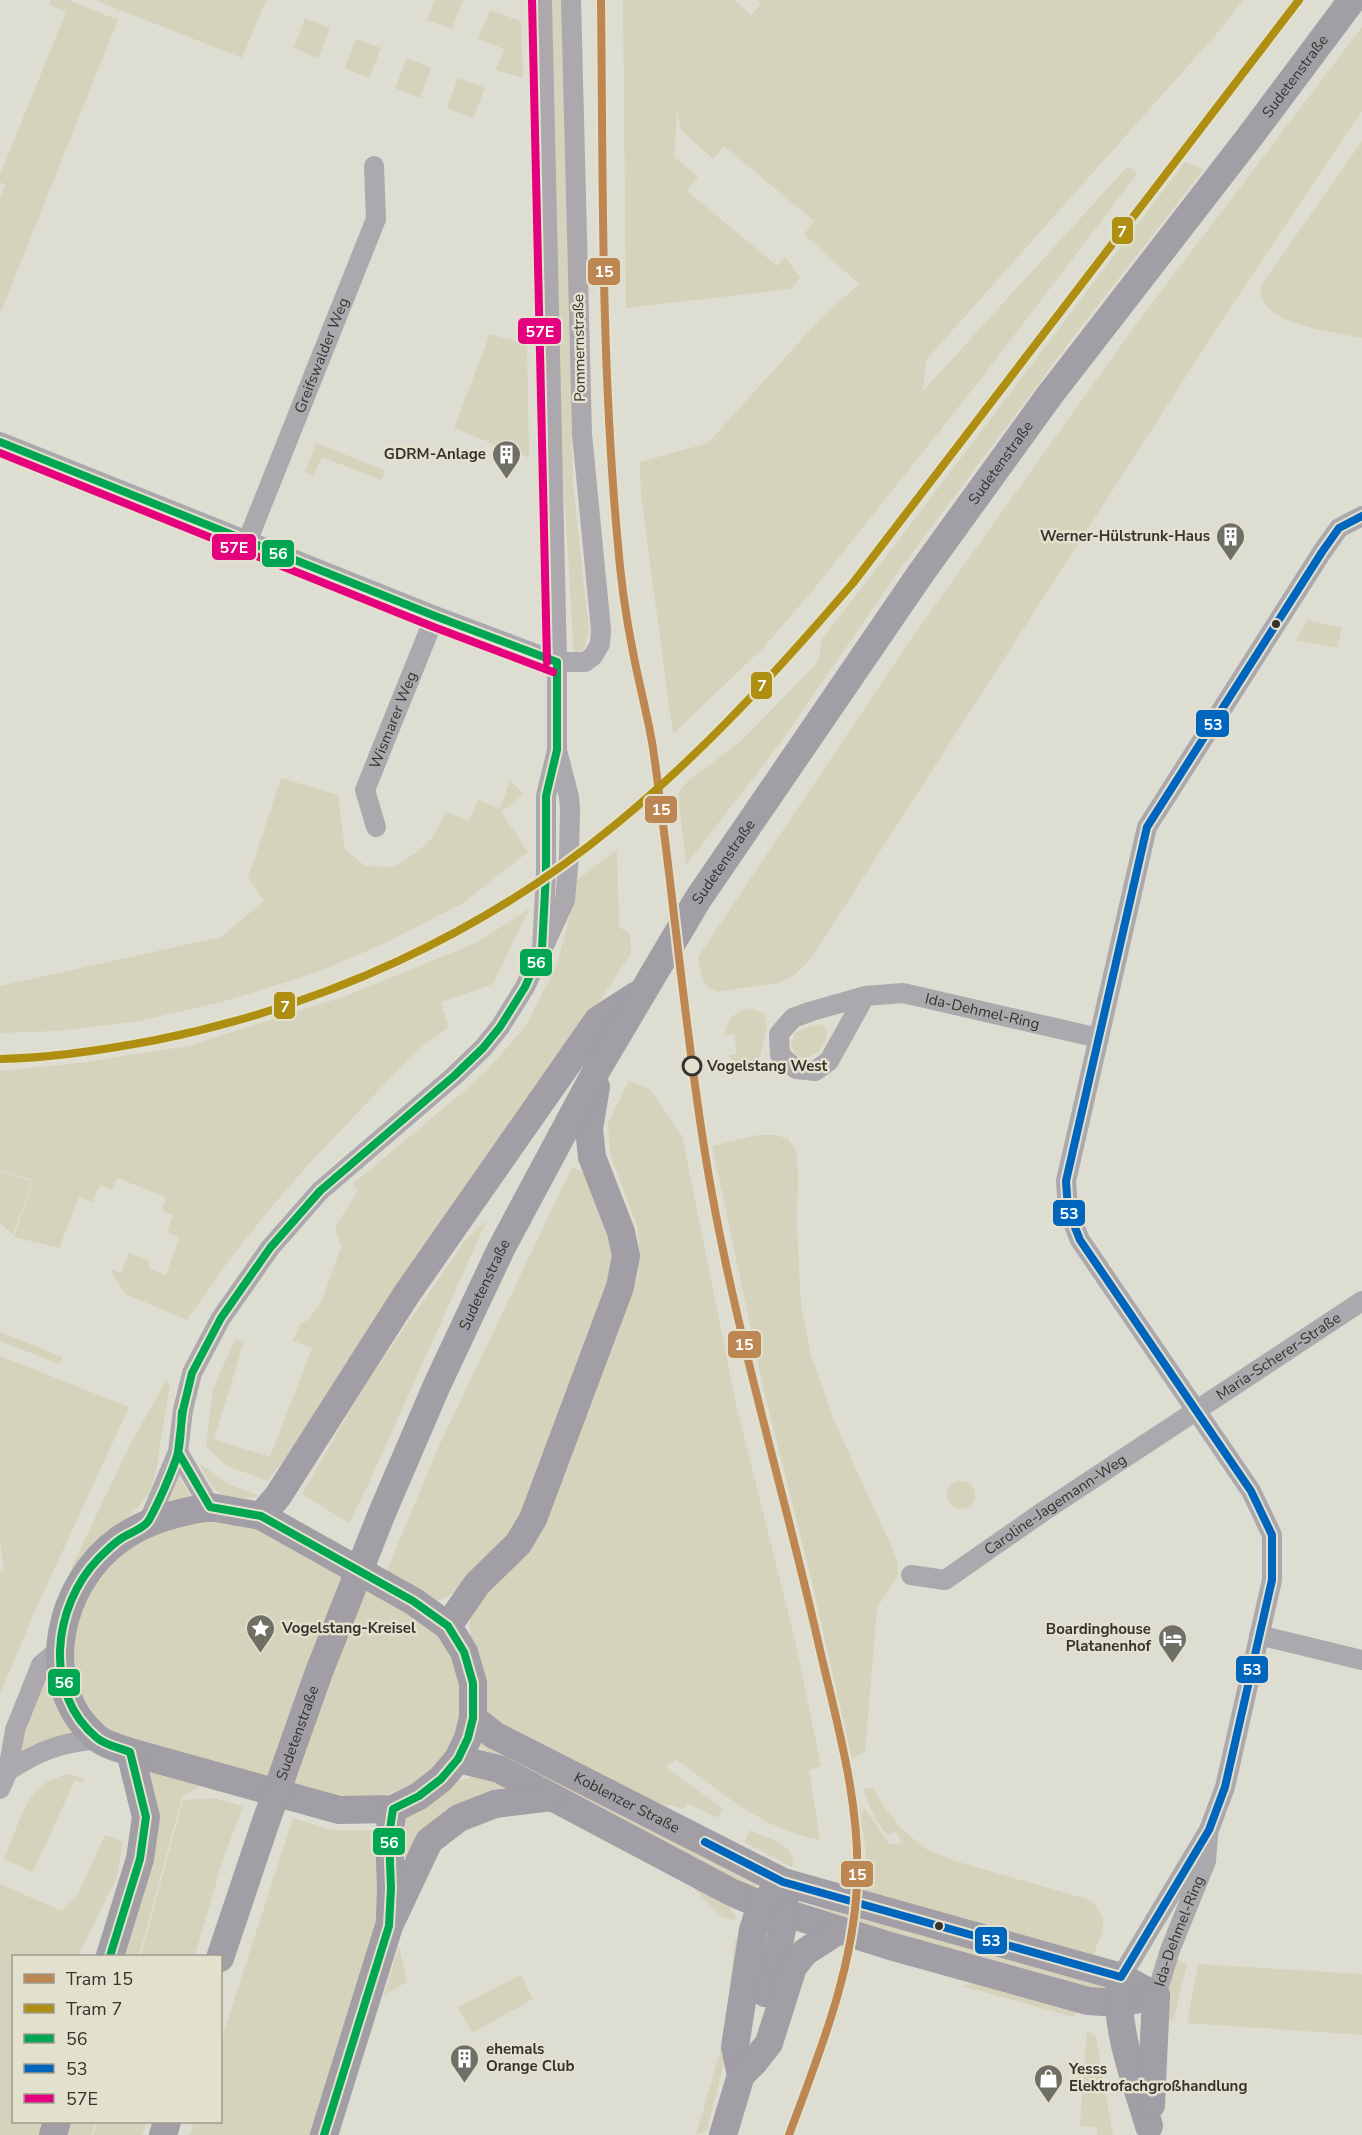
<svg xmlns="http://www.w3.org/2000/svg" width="1362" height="2135" viewBox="0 0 1362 2135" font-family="'Nunito Sans',sans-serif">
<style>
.green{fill:#d5d3bb}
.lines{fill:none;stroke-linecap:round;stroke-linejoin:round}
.street{stroke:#aba9ae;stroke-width:20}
.secondary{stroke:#a19ea5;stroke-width:28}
.bus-1-casing{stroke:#e3e1cd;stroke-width:12}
.bus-2-casing{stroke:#e3e1cd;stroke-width:12}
.bus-3-casing{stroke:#e3e1cd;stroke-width:12}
.bus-1{stroke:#00a651;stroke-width:8}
.bus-2{stroke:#0065bd;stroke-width:8}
.bus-3{stroke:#e5007d;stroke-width:8}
.tram-1-casing{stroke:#e3e1cd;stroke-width:12}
.tram-2-casing{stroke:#e3e1cd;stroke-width:12}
.tram-1{stroke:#bc8753;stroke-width:8}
.tram-2{stroke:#ae8f12;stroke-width:8}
.bus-dot{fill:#34342c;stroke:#e3e1cd;stroke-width:2}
.stop-dot{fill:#e3e1cd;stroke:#34342c;stroke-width:3}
.labels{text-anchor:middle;stroke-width:5;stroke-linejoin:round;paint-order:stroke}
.street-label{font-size:15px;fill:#34342c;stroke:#e3e1cd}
.poi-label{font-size:15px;font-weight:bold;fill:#34342c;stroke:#e3e1cd;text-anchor:end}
.stop-label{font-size:15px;font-weight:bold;fill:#34342c;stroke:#e3e1cd;text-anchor:start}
.line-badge{stroke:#e3e1cd;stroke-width:2}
.badge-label{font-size:16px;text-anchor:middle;font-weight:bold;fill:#fff}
</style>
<rect width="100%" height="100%" fill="#deddd2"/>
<path class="green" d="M 51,0 L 68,0 L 118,20 L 0,314 L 0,198 L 5,185 L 0,182 L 0,175 L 66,12 L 49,4 Z
M 95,0 L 266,0 L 242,58 Z
M 435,0 L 463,0 L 452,29 L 427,20 Z
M 552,0 L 561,0 L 573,483 L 589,631 L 584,649 L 574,655 L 559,408 Z
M 623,0 L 734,0 L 751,15 L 748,19 L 761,4 L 758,0 L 1243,0 L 1219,31 L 926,360 L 923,391 L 1128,166 L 1137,174 L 984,375 L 813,590 L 763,648 L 673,734 L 641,496 L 640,462 L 708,443 L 820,319 L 859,284 L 804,234 L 814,221 L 724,146 L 713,159 L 681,130 L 677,109 L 674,157 L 698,177 L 687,191 L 777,266 L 785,257 L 800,277 L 791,289 L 626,308 Z
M 490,10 L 521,21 L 523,78 L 496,70 L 504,49 L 478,39 Z
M 305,18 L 330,28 L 318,58 L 294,48 Z
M 1362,27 L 1362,111 L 1228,311 L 810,960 L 792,977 L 778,983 L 717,992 C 701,986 701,971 698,957 L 911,639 L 1140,319 Z
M 356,39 L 381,48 L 369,78 L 345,68 Z
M 407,58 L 431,68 L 420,98 L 395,88 Z
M 458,78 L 485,88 L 473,118 L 447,108 Z
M 1362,141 L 1362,338 C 1336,332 1282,327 1266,305 C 1262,300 1262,293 1260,287 Z
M 1185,162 L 1204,169 L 1074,336 L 898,572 L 781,742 L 686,865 L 678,793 L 688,781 L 741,741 L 818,662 L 822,639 L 917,516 Z
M 490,334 L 527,344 L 529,458 L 454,428 Z
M 316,443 L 386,471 L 381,480 L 322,457 L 313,476 L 305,472 Z
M 1308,620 L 1342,628 L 1337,648 L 1296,640 Z
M 281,778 L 338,795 L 345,849 L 365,866 L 393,867 L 416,853 L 432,838 L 446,812 L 469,821 L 478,800 L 500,809 L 510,781 L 524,794 L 501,812 L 528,852 L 463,903 L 383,944 L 315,973 L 222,1002 L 134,1022 L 56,1031 L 0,1033 L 0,986 L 221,937 L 264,901 L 248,878 Z
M 617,850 L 619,927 L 630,934 L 631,953 L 567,1051 L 333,1394 L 268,1481 L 227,1466 L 206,1447 L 213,1389 L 235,1339 L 244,1342 L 214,1439 L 270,1457 L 312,1348 L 293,1341 L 300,1324 L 308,1320 L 321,1303 L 341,1247 L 335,1227 L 358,1191 L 353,1184 L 464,1091 L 486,1071 L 525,1027 L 556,967 L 569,921 L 574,882 Z
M 529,909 L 493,984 L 441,1002 L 448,1027 L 415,1052 L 307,1166 L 268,1211 L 227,1263 L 187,1320 L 125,1294 L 110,1269 L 121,1273 L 129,1253 L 150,1261 L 148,1268 L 166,1275 L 179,1238 L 167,1232 L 173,1215 L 162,1211 L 166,1197 L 117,1178 L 112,1190 L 100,1185 L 93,1202 L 79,1197 L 59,1248 L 14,1237 L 33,1180 L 0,1171 L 0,1071 L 86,1062 L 188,1046 L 346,996 L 476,943 Z
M 749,1008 L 764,1013 L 767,1027 L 760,1057 C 746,1065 741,1067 728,1056 L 737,1054 L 734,1034 L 725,1035 C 727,1019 734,1012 749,1008 Z
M 820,1024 L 826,1028 C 830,1043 817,1055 804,1059 L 795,1054 L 791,1044 L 795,1033 L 808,1027 Z
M 629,1081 L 650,1089 L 682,1136 L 735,1399 L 795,1640 L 821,1766 L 809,1770 L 820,1840 C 760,1828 724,1794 676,1759 L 666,1767 L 722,1808 L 718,1818 L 687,1803 L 683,1809 L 675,1806 L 654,1803 L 500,1729 L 486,1709 L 470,1640 L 470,1616 L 480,1595 L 527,1554 L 543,1531 L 637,1281 L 640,1257 L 637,1226 L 610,1154 L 608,1123 Z
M 758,1135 L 776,1135 L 788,1139 L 796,1150 L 798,1172 L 797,1226 L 801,1305 L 811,1356 L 836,1425 L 897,1559 L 898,1575 L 877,1608 L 865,1752 L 852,1759 L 811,1578 L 764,1390 L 712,1146 Z
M 572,1167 L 588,1175 L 613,1237 L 611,1280 L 522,1513 C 505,1542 467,1593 434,1602 L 386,1572 L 439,1446 Z
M 0,1172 L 32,1181 L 13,1235 L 0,1223 Z
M 487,1220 L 367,1487 L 349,1523 L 302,1494 L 365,1385 L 466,1239 Z
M 0,1332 L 63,1357 L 59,1364 L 0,1341 Z
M 0,1356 L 129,1407 L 35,1611 L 0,1694 L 0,1571 L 4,1570 L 0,1540 Z
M 165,1382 L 170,1384 L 156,1471 L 150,1492 L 139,1506 L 75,1569 L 71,1568 L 129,1447 Z
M 200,1464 L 230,1485 L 260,1496 C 226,1503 214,1497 200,1464 Z
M 178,1474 L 192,1499 L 165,1505 Z
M947 1495a14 14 0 1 1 28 0a14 14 0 1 1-28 0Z
M 212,1519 L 249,1525 L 410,1612 L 441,1638 L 460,1678 L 461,1721 L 444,1757 L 420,1781 L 381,1797 L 331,1797 L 127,1741 L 99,1722 L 78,1689 L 71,1659 L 80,1609 L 103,1567 L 134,1542 L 173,1524 Z
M 50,1670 L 79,1734 L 49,1738 L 16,1756 Z
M 483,1737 L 758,1884 L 758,1886 L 756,1888 L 752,1887 L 479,1747 Z
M 145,1767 L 204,1784 L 182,1797 L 139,1956 L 124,1956 L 153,1864 L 157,1819 Z
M 68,1774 L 84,1778 L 83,1783 L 75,1780 L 33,1872 L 4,1859 C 13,1839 23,1803 38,1789 C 47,1781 57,1777 68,1774 Z
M 473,1777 L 526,1788 L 405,1865 L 398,1865 L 406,1819 L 456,1781 Z
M 864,1788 L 873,1789 L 886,1809 L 901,1828 L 924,1848 L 952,1860 L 1090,1900 C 1112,1922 1102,1930 1093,1956 L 863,1892 L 866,1853 L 860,1812 L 865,1809 L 889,1844 L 899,1844 L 902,1841 L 895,1831 L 888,1836 C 876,1820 868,1807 864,1788 Z
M 213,1798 L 243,1806 L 223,1859 L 195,1956 L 141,1956 L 183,1800 Z
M 293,1818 L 332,1830 L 379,1830 L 382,1903 L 311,2135 L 190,2135 L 194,2122 L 220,2122 L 221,2041 Z
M 750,1830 C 765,1838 799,1845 792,1867 L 744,1842 Z
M 105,1835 L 123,1841 L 117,1877 L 78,1956 L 14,1956 L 14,2122 L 44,2122 L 40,2135 L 0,2135 L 0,1884 L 62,1911 L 77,1896 Z
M 696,1888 L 730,1908 L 737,1920 L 723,1918 L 695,1890 Z
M 818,1904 L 1108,1985 L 1105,1992 L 815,1913 Z
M 735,1938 L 744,1939 L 726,2055 L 707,2130 L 696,2135 L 720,2052 L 729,1997 Z
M 399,1946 L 407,1982 L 384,1995 Z
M 1175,1959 L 1187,1964 L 1174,2019 L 1165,2022 L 1168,1996 Z
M 1198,1964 L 1362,1974 L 1362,2035 L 1187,2023 Z
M 521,1975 L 533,1999 L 472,2033 L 458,2007 Z
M 984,1982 L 1078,2010 L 1074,2017 L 962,1986 Z
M 1087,2030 L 1096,2037 L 1113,2135 L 1097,2135 L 1097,2127 L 1080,2126 Z
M 73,2122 L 95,2122 L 91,2135 L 68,2135 Z
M 97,2122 L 146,2122 L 142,2135 L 93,2135 Z"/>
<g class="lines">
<g class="street">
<path d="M 0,442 L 435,616 L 557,662 L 585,662 L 593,656 L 600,644 L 601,630 L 582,434 L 571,0"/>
<path id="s1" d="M 247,542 L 376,219 L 374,166"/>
<path id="s2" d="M 376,827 L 365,790 L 435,616"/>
<path d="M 542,949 L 546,873 L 546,796 L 557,750 L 557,662 L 542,0"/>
<path id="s3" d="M 865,996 L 829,1061 L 815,1071 L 796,1069 L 780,1055 L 779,1034 L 793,1018 L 812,1011 L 865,996 L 903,993 L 1099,1038"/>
<path d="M 178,1452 L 210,1507"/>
<path d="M 148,1523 L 178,1452 L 183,1410 L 192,1373 L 221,1318 L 270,1248 L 320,1191 L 454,1076 L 483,1048 L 500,1027 L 525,987 L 565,900 L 569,856 L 570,809 L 569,797 L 558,754"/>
<path id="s4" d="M 911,1575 L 945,1580 L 1044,1511 L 1362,1301"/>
<path d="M 1259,1635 L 1362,1660"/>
<path d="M 8,1771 C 40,1750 60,1743 98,1739"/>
<path d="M 0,1789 L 8,1771 L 15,1730 L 41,1665 L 60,1649"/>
<path d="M 1121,1977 L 1209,1830 L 1225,1787 L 1272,1580 L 1272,1535 L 1251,1491 L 1080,1240 L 1068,1210 L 1066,1181 L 1147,827 L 1322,552 L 1339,528 L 1362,516"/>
<path id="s5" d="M 1156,1996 L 1170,1950 L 1206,1861 L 1208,1836"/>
</g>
<g class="secondary">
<path d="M 210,1507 L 261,1516 L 413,1601 L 448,1626 L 464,1652 L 473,1683 L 473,1718 L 468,1738 L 458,1759 L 441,1779 L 419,1796 L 393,1809 L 339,1810 L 130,1752 C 119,1748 105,1745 96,1737 C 34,1683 59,1582 120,1539 C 147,1520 178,1512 210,1507 Z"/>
<path d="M 261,1516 L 278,1496 L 406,1295 L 598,1020 L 637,995"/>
<path d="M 448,1626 L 477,1584 L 518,1544 L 533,1519 L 620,1287 L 626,1256 L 621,1232 L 592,1157 L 589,1129 L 596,1087"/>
<path id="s6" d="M 473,1718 L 494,1735 L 783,1882 L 1121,1977 L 1156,1996"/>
<path d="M 458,1759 L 499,1769 L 731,1892 L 761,1905 L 890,1946 L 1088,2001 L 1118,2003 L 1156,1996"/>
<path d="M 390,1917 L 391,1888 L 389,1836 L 393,1809"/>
<path d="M 110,1956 L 140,1859 L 146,1817 L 130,1752"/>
<path id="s7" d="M 220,1958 L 264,1827 L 319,1672 L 382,1513 L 437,1385 L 501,1249 L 599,1066 L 698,899 L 921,573 L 1049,396 L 1248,139 L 1352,0"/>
<path d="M 1120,1985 C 1115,2032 1136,2081 1149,2126"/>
<path d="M 765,1993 C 775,1960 786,1929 784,1895"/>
<path d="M 741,2075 L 735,2047 L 753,1930 L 761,1905 L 773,1893"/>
<path d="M 1151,2105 L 1156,1996"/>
<path d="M 53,2135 L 57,2122"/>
<path d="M 163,2135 L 167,2122"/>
<path d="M 324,2135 L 389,1926 L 429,1841 L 459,1818 L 495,1804 L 551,1797"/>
<path d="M 723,2135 L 741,2075 L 754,2062 L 769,2043 L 793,1967 L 805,1952 L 839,1930"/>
</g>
<defs>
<path id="bus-1" d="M 0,442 L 435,616 L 557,662
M 110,1956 L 140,1859 L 146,1817 L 130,1752 C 120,1748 105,1745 97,1738 C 42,1693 53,1605 99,1558 C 105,1552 112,1545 119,1540 C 128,1533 144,1529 149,1520 C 158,1504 173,1470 178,1453 C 181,1440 181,1425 182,1412
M 324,2135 L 389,1926 L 391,1888 L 389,1836 L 393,1809 L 419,1796 L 441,1779 L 458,1759 L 468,1738 L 473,1718 L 473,1683 L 464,1652 L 448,1626 L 413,1601 L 261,1516 L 210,1507 L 178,1452 L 183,1410 L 192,1373 L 221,1318 L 270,1248 L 320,1191 L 454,1076 L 483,1048 L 500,1027 L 525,987 L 542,949 L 546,873 L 546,796 L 557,750 L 557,662"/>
<path id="bus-2" d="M 705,1842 L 783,1882 L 1121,1977 L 1209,1830 L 1225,1787 L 1272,1580 L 1272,1535 L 1251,1491 L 1080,1240 L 1068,1210 L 1066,1181 L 1147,827 L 1322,552 L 1339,528 L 1362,516"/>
<path id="bus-3" d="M 532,0 L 547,662
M 0,453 L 431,626 L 553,672"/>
</defs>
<use href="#bus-1" class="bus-1-casing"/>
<use href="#bus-2" class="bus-2-casing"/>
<use href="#bus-3" class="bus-3-casing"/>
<use href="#bus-1" class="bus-1"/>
<use href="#bus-2" class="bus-2"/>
<use href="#bus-3" class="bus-3"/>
<defs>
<path id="tram-1" d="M 601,0 C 603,178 601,356 617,534 C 620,573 625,613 633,652 C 639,685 648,716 653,748 C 671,874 682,1001 701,1127 C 726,1300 778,1467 817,1637 C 835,1717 861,1801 857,1884 C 853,1971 819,2054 789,2135"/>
<path id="tram-2" d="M 0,1059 C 52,1058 104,1050 156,1040 C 324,1006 483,934 615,825 C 703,753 779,669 853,583 L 1299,0"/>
</defs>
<use href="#tram-1" class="tram-1-casing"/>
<use href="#tram-2" class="tram-2-casing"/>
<use href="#tram-1" class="tram-1"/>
<use href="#tram-2" class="tram-2"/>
</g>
<defs>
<symbol id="building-pin" viewBox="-11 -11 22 30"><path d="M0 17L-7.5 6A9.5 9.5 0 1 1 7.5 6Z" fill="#706f66" stroke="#e3e1cd"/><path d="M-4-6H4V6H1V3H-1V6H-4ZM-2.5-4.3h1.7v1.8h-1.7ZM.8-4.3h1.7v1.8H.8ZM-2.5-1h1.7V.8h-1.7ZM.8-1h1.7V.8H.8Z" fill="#fff"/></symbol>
<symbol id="sight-pin" viewBox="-11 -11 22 30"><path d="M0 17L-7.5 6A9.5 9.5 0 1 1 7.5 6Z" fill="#706f66" stroke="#e3e1cd"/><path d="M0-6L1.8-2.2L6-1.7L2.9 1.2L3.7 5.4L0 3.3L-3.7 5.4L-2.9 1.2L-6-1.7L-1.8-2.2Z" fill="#fff"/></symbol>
<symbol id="hotel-pin" viewBox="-11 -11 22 30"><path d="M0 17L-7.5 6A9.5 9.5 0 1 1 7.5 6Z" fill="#706f66" stroke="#e3e1cd"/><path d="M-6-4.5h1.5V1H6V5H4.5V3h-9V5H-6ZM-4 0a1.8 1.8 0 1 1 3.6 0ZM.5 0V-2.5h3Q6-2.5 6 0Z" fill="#fff"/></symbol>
<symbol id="shop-pin" viewBox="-11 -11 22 30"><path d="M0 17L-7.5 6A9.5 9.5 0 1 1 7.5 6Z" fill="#706f66" stroke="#e3e1cd"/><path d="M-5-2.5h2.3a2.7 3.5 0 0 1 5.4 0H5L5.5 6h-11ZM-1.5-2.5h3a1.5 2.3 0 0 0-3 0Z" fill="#fff"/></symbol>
</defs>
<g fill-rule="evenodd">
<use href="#building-pin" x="490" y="438" width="33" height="45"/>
<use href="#building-pin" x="1214" y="520" width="33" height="45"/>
<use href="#sight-pin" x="244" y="1612" width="33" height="45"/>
<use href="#hotel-pin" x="1156" y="1622" width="33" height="45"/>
<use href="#building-pin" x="448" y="2042" width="33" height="45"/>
<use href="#shop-pin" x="1032" y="2062" width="33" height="45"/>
</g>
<g class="bus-dot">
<circle cx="1276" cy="624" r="5"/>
<circle cx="939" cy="1926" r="5"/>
</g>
<circle class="stop-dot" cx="692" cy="1066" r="9"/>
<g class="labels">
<g class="street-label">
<text dy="5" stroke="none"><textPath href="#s7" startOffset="2182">Sudetenstraße</textPath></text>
<text transform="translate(579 348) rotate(-91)" y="5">Pommernstraße</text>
<text dy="5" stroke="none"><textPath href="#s1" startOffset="201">Greifswalder Weg</textPath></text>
<text dy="5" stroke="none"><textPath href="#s7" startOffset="1696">Sudetenstraße</textPath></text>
<text dy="5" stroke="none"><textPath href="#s2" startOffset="114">Wismarer Weg</textPath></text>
<text dy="5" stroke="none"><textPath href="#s7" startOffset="1210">Sudetenstraße</textPath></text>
<text dy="5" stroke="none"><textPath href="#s3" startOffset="369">Ida-Dehmel-Ring</textPath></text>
<text dy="5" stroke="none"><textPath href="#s7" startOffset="724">Sudetenstraße</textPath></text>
<text dy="5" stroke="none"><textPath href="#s4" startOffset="436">Maria-Scherer-Straße</textPath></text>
<text dy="5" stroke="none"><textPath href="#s4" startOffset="168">Caroline-Jagemann-Weg</textPath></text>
<text dy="5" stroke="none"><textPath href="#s7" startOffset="238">Sudetenstraße</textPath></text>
<text dy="5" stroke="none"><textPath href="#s6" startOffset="176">Koblenzer Straße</textPath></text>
<text dy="5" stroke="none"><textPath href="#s5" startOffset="69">Ida-Dehmel-Ring</textPath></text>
</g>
<g class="poi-label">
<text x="486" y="459">GDRM-Anlage</text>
<text x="1210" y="541">Werner-Hülstrunk-Haus</text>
<text x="282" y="1633" text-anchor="start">Vogelstang-Kreisel</text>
<text x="1151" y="1634">Boardinghouse<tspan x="1151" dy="17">Platanenhof</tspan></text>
<text x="486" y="2054" text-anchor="start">ehemals<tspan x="486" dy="17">Orange Club</tspan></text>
<text x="1069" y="2074" text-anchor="start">Yesss<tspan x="1069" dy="17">Elektrofachgroßhandlung</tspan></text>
</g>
<g class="stop-label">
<text x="707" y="1071">Vogelstang West</text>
</g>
</g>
<g class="line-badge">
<rect x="1111" y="216" width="23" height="29" rx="6" fill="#ae8f12"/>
<rect x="587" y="257" width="34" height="29" rx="6" fill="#bc8753"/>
<rect x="517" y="317" width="45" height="28" rx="6" fill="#e5007d"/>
<rect x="211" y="533" width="46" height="28" rx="6" fill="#e5007d"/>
<rect x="261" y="539" width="34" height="29" rx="6" fill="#00a651"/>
<rect x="750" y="671" width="23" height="29" rx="6" fill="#ae8f12"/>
<rect x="1195" y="709" width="35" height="29" rx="6" fill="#0065bd"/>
<rect x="644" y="795" width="34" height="29" rx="6" fill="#bc8753"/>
<rect x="519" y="948" width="34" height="29" rx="6" fill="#00a651"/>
<rect x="273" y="991" width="23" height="29" rx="6" fill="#ae8f12"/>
<rect x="1052" y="1199" width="34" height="28" rx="6" fill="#0065bd"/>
<rect x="727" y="1330" width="35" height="29" rx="6" fill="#bc8753"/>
<rect x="1235" y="1655" width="34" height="29" rx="6" fill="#0065bd"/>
<rect x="47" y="1668" width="34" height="29" rx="6" fill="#00a651"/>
<rect x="372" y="1827" width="34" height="29" rx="6" fill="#00a651"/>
<rect x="840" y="1860" width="34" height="28" rx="6" fill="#bc8753"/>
<rect x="974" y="1926" width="34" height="29" rx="6" fill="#0065bd"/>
</g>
<g class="badge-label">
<text x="1122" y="237">7</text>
<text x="604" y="277">15</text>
<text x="540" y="337">57E</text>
<text x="234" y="553">57E</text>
<text x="278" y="559">56</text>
<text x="762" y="691">7</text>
<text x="1213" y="730">53</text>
<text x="661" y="815">15</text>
<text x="536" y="968">56</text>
<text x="285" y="1012">7</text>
<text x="1069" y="1219">53</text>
<text x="744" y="1350">15</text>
<text x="1252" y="1675">53</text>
<text x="64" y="1688">56</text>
<text x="389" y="1848">56</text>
<text x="857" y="1880">15</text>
<text x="991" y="1946">53</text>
</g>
<rect x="12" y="1955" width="210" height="168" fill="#e3e1cd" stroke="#9d9c8d" stroke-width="1.5"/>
<rect x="24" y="1974" width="30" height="9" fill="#bc8753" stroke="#9d9c8d" stroke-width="1.5"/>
<text x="66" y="1985" font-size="18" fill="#34342c">Tram 15</text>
<rect x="24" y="2004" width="30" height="9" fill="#ae8f12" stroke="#9d9c8d" stroke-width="1.5"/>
<text x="66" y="2015" font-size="18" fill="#34342c">Tram 7</text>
<rect x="24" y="2034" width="30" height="9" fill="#00a651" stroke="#9d9c8d" stroke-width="1.5"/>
<text x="66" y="2045" font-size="18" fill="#34342c">56</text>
<rect x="24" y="2064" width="30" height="9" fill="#0065bd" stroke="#9d9c8d" stroke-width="1.5"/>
<text x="66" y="2075" font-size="18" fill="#34342c">53</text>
<rect x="24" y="2094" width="30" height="9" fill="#e5007d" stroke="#9d9c8d" stroke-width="1.5"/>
<text x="66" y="2105" font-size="18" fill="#34342c">57E</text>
</svg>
